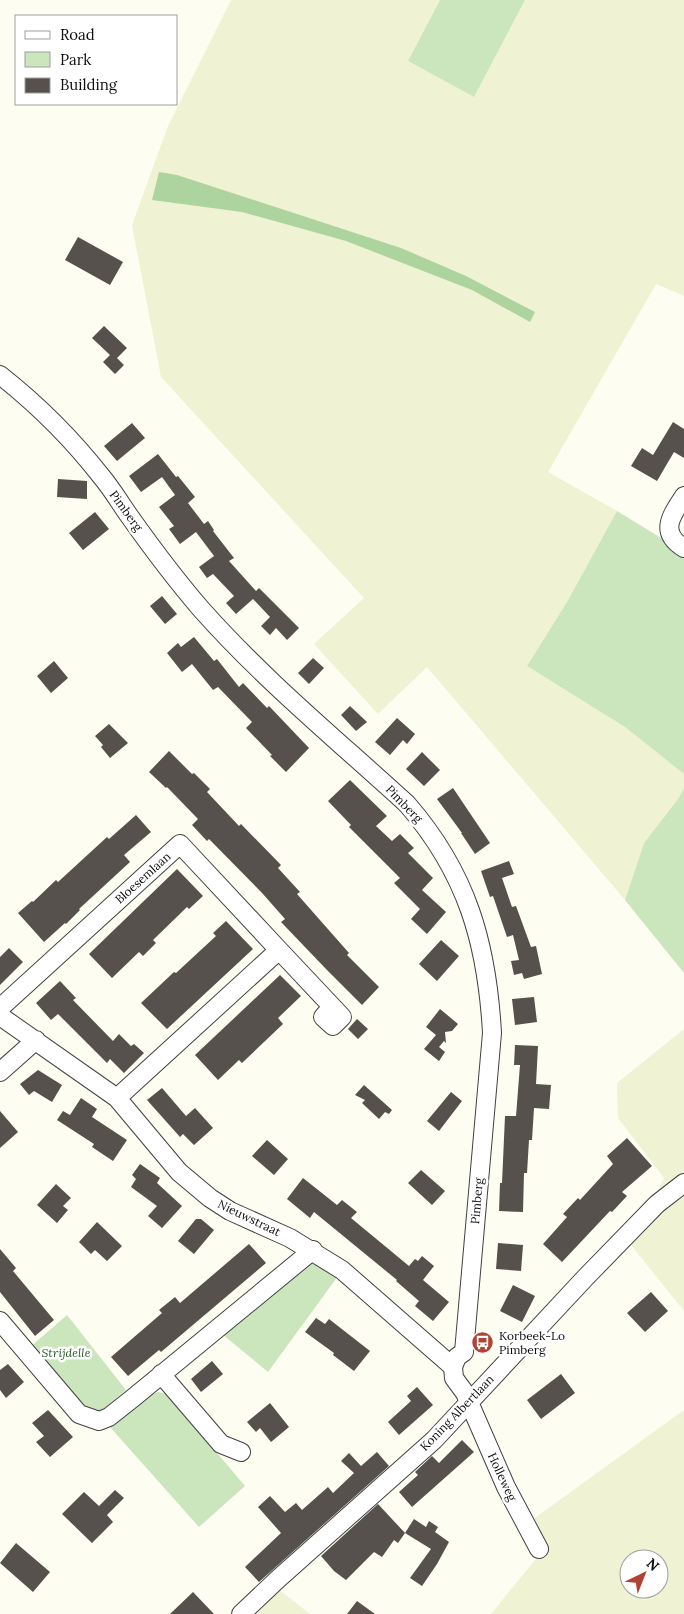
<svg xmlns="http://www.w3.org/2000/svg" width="684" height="1614" viewBox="0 0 684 1614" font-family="Lora,serif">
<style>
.farmland{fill:#eff2d3;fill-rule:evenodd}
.green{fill:#cbe5bd}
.forest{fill:#add49e}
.building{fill:#56514c}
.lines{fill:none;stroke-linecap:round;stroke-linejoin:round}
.minor-casing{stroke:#414141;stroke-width:20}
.minor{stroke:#fff;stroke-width:18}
.labels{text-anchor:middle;stroke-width:5;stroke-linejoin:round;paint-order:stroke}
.street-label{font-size:12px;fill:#0e0e0e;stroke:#fff}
.poi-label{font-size:12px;fill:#0e0e0e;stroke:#fff;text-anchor:start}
.park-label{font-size:12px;font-style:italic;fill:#276025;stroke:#fff}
</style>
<rect width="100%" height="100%" fill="#fefdf1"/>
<path class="farmland" d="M 231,0 L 440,0 L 408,61 L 474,97 L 525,0 L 684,0 L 684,296 L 656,284 L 548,472 L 617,511 L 567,602 L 527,666 L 625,727 L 684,774 L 684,788 L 678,799 L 644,843 L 625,900 L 427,667 L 378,714 L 314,644 L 364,598 L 161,377 L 132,225 L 168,126 Z
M 684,1029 L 684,1311 L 631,1245 L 664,1178 L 618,1118 L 617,1083 Z
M 684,1410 L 684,1614 L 491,1614 L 539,1555 L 532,1520 ZM 629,1559 L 659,1559 L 659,1589 L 629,1589 Z
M 278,1589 L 310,1614 L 257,1614 Z"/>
<path class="green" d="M 440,0 L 525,0 L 474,97 L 408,61 Z
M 617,511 L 684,552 L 684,774 L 625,727 L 527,666 L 567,602 Z
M 684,788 L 684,973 L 625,900 L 644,843 L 678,799 Z
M 311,1261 L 338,1276 L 268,1372 L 222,1334 Z
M 67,1315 L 126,1390 L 101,1411 L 82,1408 L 29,1348 Z
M 158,1392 L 167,1394 L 245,1486 L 199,1527 L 110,1427 L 153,1394 Z"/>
<path class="forest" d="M 159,172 L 177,175 L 401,248 L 466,276 L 535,312 L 530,322 L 472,290 L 346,241 L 242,212 L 152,200 Z"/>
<path class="building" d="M 78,237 L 123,262 L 110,285 L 65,260 Z
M 104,326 L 127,348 L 117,358 L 124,365 L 115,374 L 103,362 L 110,355 L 92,338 Z
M 673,422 L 684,429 L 684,458 L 674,452 L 657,481 L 631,466 L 642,448 L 653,455 Z
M 132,423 L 145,438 L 117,461 L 104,446 Z
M 158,454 L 176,477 L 178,476 L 195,497 L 188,503 L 204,524 L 208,521 L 214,530 L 213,531 L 234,558 L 229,561 L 256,591 L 259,588 L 299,628 L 287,640 L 276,628 L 270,635 L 261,626 L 270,617 L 253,599 L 236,614 L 226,603 L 234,596 L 213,574 L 207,578 L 199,567 L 214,556 L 196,532 L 180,544 L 169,529 L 174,526 L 159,507 L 175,495 L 162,477 L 141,492 L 129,476 Z
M 58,479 L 87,481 L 87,499 L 57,497 Z
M 95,512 L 109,529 L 83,550 L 69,533 Z
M 162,596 L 177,614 L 165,624 L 150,606 Z
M 194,637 L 214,661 L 217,659 L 239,687 L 243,683 L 267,708 L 269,706 L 309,748 L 286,772 L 270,756 L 272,755 L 246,728 L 252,722 L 218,687 L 213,690 L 192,664 L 182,672 L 167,653 L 178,643 L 181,647 Z
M 313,658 L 324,668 L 309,684 L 298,673 Z
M 54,661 L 68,678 L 51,693 L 37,676 Z
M 350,706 L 367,722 L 356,731 L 341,715 Z
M 397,718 L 415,734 L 407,744 L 403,740 L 390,755 L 375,742 Z
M 109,724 L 128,743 L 110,758 L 101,747 L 103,745 L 95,736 Z
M 169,751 L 192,774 L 194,773 L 210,789 L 207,792 L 239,826 L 241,824 L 281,865 L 278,868 L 300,892 L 297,894 L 349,953 L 347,955 L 379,987 L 362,1005 L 326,969 L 281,922 L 285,919 L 263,894 L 209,839 L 207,841 L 192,825 L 198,819 L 167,787 L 166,788 L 149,772 Z
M 422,752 L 440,770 L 424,786 L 406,769 Z
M 350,780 L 387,816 L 376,826 L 392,841 L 400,834 L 414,848 L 408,853 L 433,878 L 422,890 L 446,912 L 427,934 L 411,919 L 420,909 L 394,883 L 400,878 L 349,827 L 351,825 L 328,801 Z
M 453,788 L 490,843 L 475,854 L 461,833 L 462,833 L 437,799 Z
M 136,815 L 151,832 L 124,855 L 130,862 L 79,909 L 80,910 L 66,924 L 65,923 L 44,942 L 18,913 L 32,901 L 33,902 L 56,880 L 58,882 L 107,837 L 109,839 Z
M 509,861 L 514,874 L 502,878 L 512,907 L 516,906 L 531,947 L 536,946 L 542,974 L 524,979 L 522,973 L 514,975 L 511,961 L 519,960 L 513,935 L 507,937 L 493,896 L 490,897 L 481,871 Z
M 177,869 L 203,896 L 189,909 L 187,907 L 153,940 L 156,943 L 143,956 L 139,952 L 112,978 L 89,954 Z
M 226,921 L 253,949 L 167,1029 L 141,1003 L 174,972 L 176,973 L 216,936 L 213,933 Z
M 441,940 L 459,956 L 437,981 L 419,964 Z
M 9,948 L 23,962 L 0,985 L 0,957 Z
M 280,975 L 301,996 L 278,1018 L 283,1024 L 242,1063 L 239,1060 L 218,1080 L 195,1055 Z
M 60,981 L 76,998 L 73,1000 L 113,1041 L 119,1034 L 131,1046 L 134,1044 L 144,1053 L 124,1073 L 110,1059 L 107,1063 L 58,1014 L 51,1020 L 36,1003 Z
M 534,997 L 537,1022 L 515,1025 L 512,999 Z
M 440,1009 L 458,1024 L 452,1031 L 445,1032 L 446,1043 L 444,1041 L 439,1047 L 445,1052 L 439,1061 L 424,1049 L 436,1035 L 426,1027 Z
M 357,1019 L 368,1029 L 358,1039 L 348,1029 Z
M 515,1045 L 538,1046 L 536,1084 L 551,1085 L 549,1109 L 534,1108 L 532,1140 L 529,1140 L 527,1173 L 524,1173 L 523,1212 L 499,1211 L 500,1183 L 502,1183 L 505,1116 L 516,1116 L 520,1065 L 514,1065 Z
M 38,1070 L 62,1085 L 52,1102 L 34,1091 L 29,1095 L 20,1084 Z
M 364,1085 L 392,1110 L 389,1114 L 385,1112 L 379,1119 L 362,1103 L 365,1100 L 355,1095 Z
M 162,1088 L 186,1116 L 195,1108 L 213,1128 L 194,1145 L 183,1134 L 180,1137 L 147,1100 Z
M 451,1092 L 462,1101 L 439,1131 L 427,1121 Z
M 81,1098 L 97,1109 L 92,1117 L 127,1140 L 113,1161 L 92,1147 L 94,1144 L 57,1120 L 63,1111 L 70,1115 Z
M 0,1111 L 18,1132 L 0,1148 Z
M 627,1138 L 652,1166 L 622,1192 L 627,1196 L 612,1212 L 610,1211 L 562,1262 L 543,1244 L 567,1217 L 563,1214 L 578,1198 L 580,1200 L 613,1164 L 607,1156 Z
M 267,1140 L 288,1159 L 274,1175 L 252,1156 Z
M 140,1164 L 160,1178 L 157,1183 L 182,1206 L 162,1228 L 148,1216 L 157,1206 L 131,1187 L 136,1179 L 132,1175 Z
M 421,1170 L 445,1191 L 432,1205 L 408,1183 Z
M 303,1178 L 337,1205 L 342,1200 L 357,1212 L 351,1218 L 409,1266 L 415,1259 L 418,1261 L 422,1256 L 434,1266 L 423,1280 L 449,1302 L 433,1321 L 415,1306 L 419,1301 L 396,1281 L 397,1280 L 314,1212 L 310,1218 L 287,1199 Z
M 56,1184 L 71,1198 L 63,1206 L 68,1210 L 57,1223 L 37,1205 Z
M 196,1219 L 201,1219 L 214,1230 L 194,1254 L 178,1241 Z
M 97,1222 L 122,1246 L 107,1261 L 95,1250 L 91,1254 L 79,1242 Z
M 498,1243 L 523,1245 L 521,1271 L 496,1269 Z
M 249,1244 L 266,1263 L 161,1352 L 159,1350 L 128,1376 L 111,1357 L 162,1313 L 159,1310 L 175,1297 L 180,1303 Z
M 0,1249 L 16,1268 L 13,1271 L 54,1320 L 35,1336 L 0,1292 Z
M 513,1285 L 535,1296 L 522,1322 L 500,1311 Z
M 651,1292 L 668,1311 L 645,1332 L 627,1313 Z
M 316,1318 L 325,1324 L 329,1319 L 370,1351 L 354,1371 L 333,1355 L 334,1353 L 305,1332 Z
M 212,1361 L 223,1374 L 201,1392 L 191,1379 Z
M 8,1364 L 24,1382 L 6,1398 L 0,1390 L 0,1370 Z
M 561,1374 L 575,1393 L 541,1419 L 527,1400 Z
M 417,1387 L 433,1405 L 399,1435 L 388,1422 L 411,1401 L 407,1396 Z
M 270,1403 L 289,1427 L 271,1442 L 260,1428 L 256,1432 L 247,1422 Z
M 48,1410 L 73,1437 L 50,1457 L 36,1442 L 44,1436 L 32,1423 Z
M 462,1440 L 474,1452 L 412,1507 L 399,1492 L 418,1475 L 415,1472 L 432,1456 L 439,1463 Z
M 377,1452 L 389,1466 L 259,1582 L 245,1567 L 281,1533 L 258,1507 L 270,1496 L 285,1512 L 296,1503 L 302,1510 L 328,1487 L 333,1493 L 354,1473 L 341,1461 L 349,1453 L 361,1466 Z
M 115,1490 L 124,1498 L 107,1515 L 113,1522 L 92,1543 L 62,1514 L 84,1492 L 99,1506 Z
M 378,1504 L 405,1533 L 398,1543 L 394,1540 L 382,1557 L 374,1552 L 346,1580 L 334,1571 L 321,1556 Z
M 414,1519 L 426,1527 L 429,1521 L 438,1527 L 435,1532 L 449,1542 L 437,1564 L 422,1586 L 410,1578 L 431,1549 L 405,1533 Z
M 16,1543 L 50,1572 L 33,1592 L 0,1563 Z
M 193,1592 L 214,1614 L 170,1614 Z
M 357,1601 L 375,1614 L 347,1614 Z"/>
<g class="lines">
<defs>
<path id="minor" d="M 0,375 C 38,405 72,439 101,476 C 112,489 120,503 130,517 C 152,548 176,580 201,609 C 264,680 337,740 407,804 C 467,873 487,943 492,1033 L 464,1352 L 457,1357 L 453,1367
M 684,496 C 672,515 658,532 684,548
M 279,950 L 342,1017 L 333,1026 L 323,1017 L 332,1007
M 0,1008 L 180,844 L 279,950 L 117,1098
M 0,1016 L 117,1098 L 179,1172 L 210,1198 L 230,1211 L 290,1238 L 342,1270 L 453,1367 L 454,1378 L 465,1393 L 506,1487 L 539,1549
M 0,1072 L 36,1040
M 0,1321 L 79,1414 L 99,1421 L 109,1417 L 133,1398 L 313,1250
M 161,1374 L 221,1444 L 241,1452
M 241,1614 L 278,1579 L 434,1440 L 585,1278 L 657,1204 L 684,1183"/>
</defs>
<use href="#minor" class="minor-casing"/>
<use href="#minor" class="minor"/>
</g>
<defs>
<symbol id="bus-disc" viewBox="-11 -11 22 22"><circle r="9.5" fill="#b14334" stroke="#fff"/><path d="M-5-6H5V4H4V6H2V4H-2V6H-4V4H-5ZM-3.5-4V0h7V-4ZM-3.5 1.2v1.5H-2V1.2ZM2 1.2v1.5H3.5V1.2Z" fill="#fff"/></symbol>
</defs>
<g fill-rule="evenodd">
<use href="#bus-disc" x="470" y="1330" width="25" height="25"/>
</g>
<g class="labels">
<g class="street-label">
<text transform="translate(126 511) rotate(54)" y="4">Pimberg</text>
<text transform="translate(404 804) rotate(46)" y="4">Pimberg</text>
<text transform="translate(143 878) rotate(-42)" y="4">Bloesemlaan</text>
<text transform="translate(477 1201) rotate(-85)" y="4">Pimberg</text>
<text transform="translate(249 1218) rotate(26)" y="4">Nieuwstraat</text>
<text transform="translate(457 1413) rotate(-46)" y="4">Koning Albertlaan</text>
<text transform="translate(502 1477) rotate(65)" y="4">Holleweg</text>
</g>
<g class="poi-label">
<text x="499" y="1340">Korbeek-Lo<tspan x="499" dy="14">Pimberg</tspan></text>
</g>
<g class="park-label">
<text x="66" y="1357">Strijdelle</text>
</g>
</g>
<rect x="15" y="15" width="162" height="90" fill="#ffffff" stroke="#9f9f9f"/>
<rect x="25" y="31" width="25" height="8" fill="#ffffff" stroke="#9f9f9f"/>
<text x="60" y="40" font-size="15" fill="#0e0e0e">Road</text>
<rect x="25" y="52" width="25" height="15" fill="#cbe5bd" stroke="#9f9f9f"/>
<text x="60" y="65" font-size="15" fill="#0e0e0e">Park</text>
<rect x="25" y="78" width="25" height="15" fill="#56514c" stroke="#9f9f9f"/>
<text x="60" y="90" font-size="15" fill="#0e0e0e">Building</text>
<g transform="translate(644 1574) rotate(43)"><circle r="24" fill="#ffffff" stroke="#9f9f9f"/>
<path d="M0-4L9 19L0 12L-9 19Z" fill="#b14334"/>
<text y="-8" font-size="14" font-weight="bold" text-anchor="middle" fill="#0e0e0e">N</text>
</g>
</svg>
